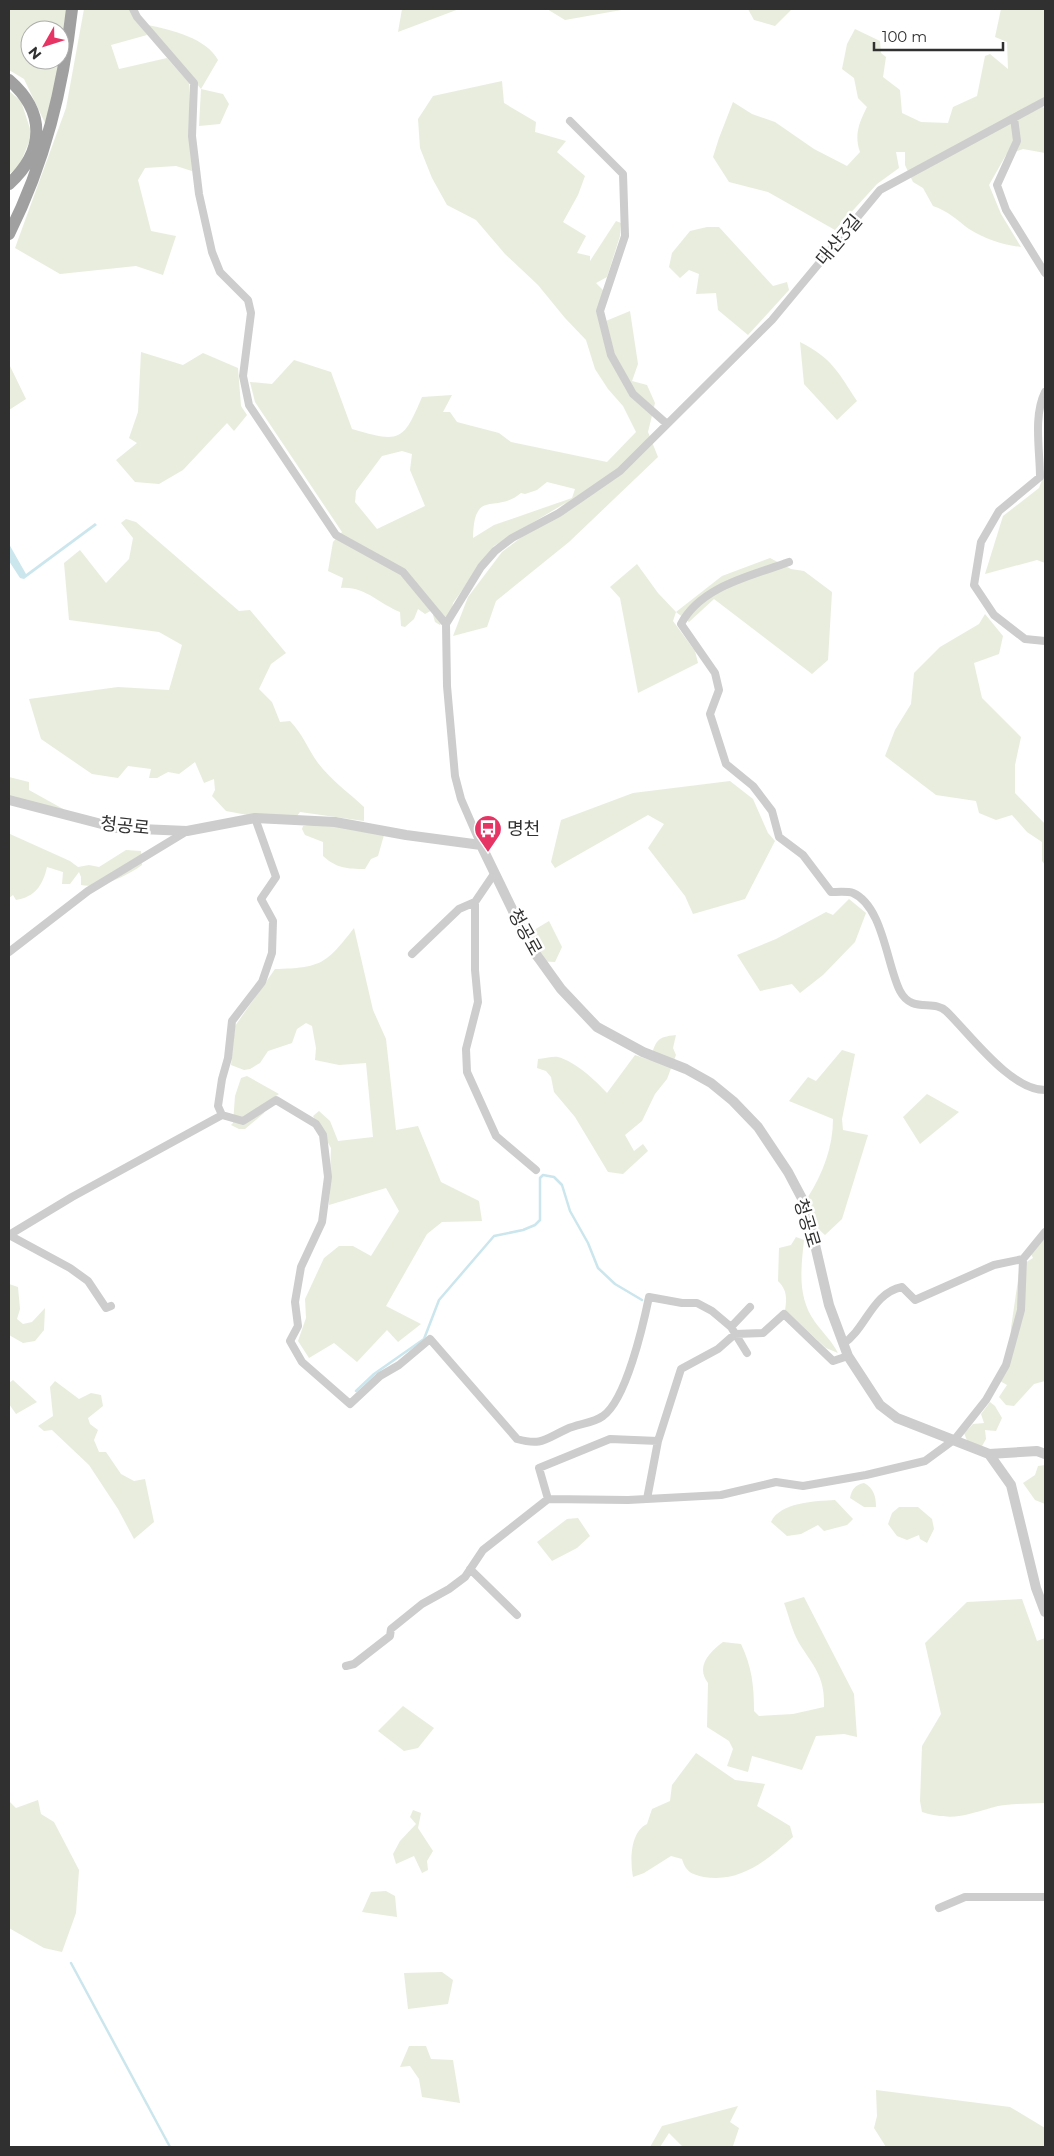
<svg xmlns="http://www.w3.org/2000/svg" width="1054" height="2156" viewBox="0 0 1054 2156" font-family="Montserrat,'Noto Sans KR',sans-serif">
<style>
.green{fill:#e9edde;fill-rule:evenodd}
.water{fill:#cbe6ed}
.lines{fill:none;stroke-linecap:round;stroke-linejoin:round}
.stream{stroke:#cbe6ed;stroke-width:2.5}
.minor{stroke:#cdcdcd;stroke-width:8}
.tertiary{stroke:#cdcdcd;stroke-width:10}
.trunk{stroke:#a0a0a0;stroke-width:12}
.labels{text-anchor:middle;stroke-width:5;stroke-linejoin:round;paint-order:stroke}
.street-label{font-size:18px;fill:#303030;stroke:#fff}
.poi-label{font-size:18px;fill:#303030;stroke:#fff;text-anchor:start}
</style>
<rect width="100%" height="100%" fill="#fff"/>
<path class="green" d="M 9,9 L 67,9 L 60,53 L 60,30 L 30,30 L 30,60 L 59,60 L 54,91 L 45,123 L 24,79 L 9,70 Z
M 84,9 L 130,9 L 147,35 L 111,45 L 119,69 L 167,58 L 189,83 L 192,171 L 176,166 L 145,168 L 138,180 L 151,231 L 176,236 L 163,275 L 136,266 L 60,274 L 15,248 L 66,108 Z
M 402,9 L 459,9 L 398,32 Z
M 547,9 L 627,9 L 565,20 Z
M 748,9 L 792,9 L 775,26 L 754,20 Z
M 1001,9 L 1045,9 L 1045,98 L 1033,104 L 1045,108 L 1045,153 L 1023,149 L 1006,155 L 989,185 L 1001,214 L 1021,247 C 1002,245 986,239 969,229 C 957,220 948,211 933,206 L 923,188 L 913,182 L 905,165 L 905,152 L 896,152 L 899,168 L 877,184 L 835,230 L 768,192 L 729,182 L 713,157 L 719,138 L 733,102 L 752,114 L 775,122 L 814,149 L 847,166 L 860,152 C 854,135 859,123 867,107 L 858,98 L 854,78 L 842,69 L 847,44 L 855,29 L 880,41 L 881,53 L 886,57 L 883,77 L 900,90 L 902,113 L 921,122 L 948,123 L 953,107 L 977,96 L 985,56 L 990,54 L 1008,69 L 1007,42 L 995,37 Z
M 148,25 C 172,30 206,38 218,60 L 201,89 L 223,94 L 229,104 L 220,124 L 199,126 L 201,89 Z
M 502,81 L 504,103 L 536,122 L 535,132 L 566,141 L 557,152 L 585,176 L 578,195 L 563,222 L 586,236 L 577,253 L 590,256 L 590,261 L 616,221 L 621,223 L 620,236 L 607,277 L 596,283 L 605,292 L 596,311 L 601,323 L 630,311 L 638,364 L 632,381 L 647,385 L 655,403 L 648,432 L 658,457 L 569,542 L 496,601 L 487,627 L 453,636 L 468,597 L 502,552 L 567,502 L 494,546 L 453,603 L 452,609 L 440,625 L 435,622 L 433,615 L 436,608 L 425,614 L 418,609 L 414,619 L 405,627 L 401,626 L 400,612 C 379,604 365,586 341,588 L 343,578 L 328,571 L 333,542 L 342,532 L 255,402 L 250,382 L 272,384 L 294,360 L 331,372 L 352,429 C 400,443 403,442 422,397 L 452,395 L 443,412 L 450,412 L 457,422 L 499,433 L 511,442 L 607,462 L 636,432 L 623,406 L 608,389 L 595,369 L 586,340 L 565,318 L 538,285 L 505,254 L 476,220 L 447,205 L 432,178 L 420,148 L 418,119 L 433,96 ZM 402,451 L 412,454 L 410,470 L 425,506 L 377,529 L 355,502 L 356,491 L 382,456 ZM 547,482 L 575,489 L 572,498 L 494,525 L 473,538 C 474,487 495,515 521,493 L 525,494 L 537,490 Z
M 9,91 L 21,101 L 32,135 L 19,166 L 9,174 Z
M 707,227 L 719,227 L 773,286 L 787,282 L 789,290 L 748,335 L 718,310 L 716,293 L 696,294 L 699,274 L 689,270 L 680,278 L 669,267 L 672,253 L 690,231 Z
M 800,342 C 832,358 838,372 857,401 L 837,420 L 804,384 Z
M 141,352 L 183,365 L 203,353 L 238,368 L 241,406 L 247,415 L 234,431 L 227,423 L 183,470 L 159,484 L 135,482 L 116,460 L 137,443 L 129,438 L 138,412 Z
M 9,364 L 26,399 L 9,410 Z
M 1045,472 L 1045,563 L 1037,560 L 985,574 L 1003,516 L 1039,488 Z
M 126,519 L 136,522 L 239,611 L 250,610 L 286,653 L 271,664 L 259,689 L 272,702 L 280,722 L 290,721 C 302,733 308,749 318,763 C 331,780 349,793 364,807 L 364,821 L 300,812 L 297,816 L 253,816 L 226,811 L 212,796 L 215,790 L 214,779 L 204,783 L 195,762 L 179,774 L 168,772 L 157,778 L 149,778 L 151,769 L 128,766 L 118,778 L 92,774 L 41,739 L 29,699 L 118,687 L 169,690 L 182,645 L 159,632 L 69,620 L 64,563 L 80,550 L 106,583 L 129,559 L 133,538 L 121,523 Z
M 770,558 L 791,569 L 804,571 L 832,592 L 828,660 L 812,674 L 714,599 L 689,622 L 676,612 L 673,621 L 695,651 L 698,663 L 638,693 L 620,598 L 610,587 L 637,564 L 658,593 L 676,612 L 722,576 Z
M 985,614 L 1003,636 L 999,654 L 974,663 L 982,698 L 1021,737 L 1015,765 L 1015,793 L 1045,824 L 1045,865 L 1042,861 L 1042,842 L 1027,832 L 1012,815 L 996,820 L 979,813 L 976,801 L 936,795 L 885,756 L 895,730 L 911,704 L 914,673 L 940,647 L 979,624 Z
M 9,777 L 29,782 L 29,790 L 65,810 L 9,797 Z
M 730,781 L 753,799 L 768,833 L 775,841 L 745,899 L 693,914 L 685,896 L 648,848 L 664,824 L 648,815 L 555,868 L 551,862 L 561,820 L 633,793 Z
M 312,825 L 340,826 L 384,835 L 378,856 L 371,859 L 365,869 C 347,869 336,868 323,856 L 323,842 L 305,835 L 302,829 L 303,826 Z
M 10,834 L 70,861 L 78,867 L 89,865 L 99,867 L 126,850 L 141,851 L 142,865 C 127,876 100,889 81,885 L 81,877 L 79,872 L 70,884 L 62,884 L 63,872 L 47,867 C 43,885 35,897 16,900 L 13,895 L 9,898 Z
M 849,899 L 866,913 L 855,942 L 823,975 L 800,993 L 792,984 L 760,991 L 737,955 L 776,939 L 826,912 L 833,915 Z
M 549,921 L 562,947 L 555,962 L 535,961 L 526,950 L 524,942 L 529,933 Z
M 354,928 L 373,1010 L 386,1039 L 396,1130 L 418,1126 L 441,1182 L 479,1201 L 482,1221 L 442,1222 L 427,1234 L 386,1306 L 421,1324 L 398,1342 L 387,1330 L 357,1362 L 334,1343 L 309,1358 L 298,1341 L 306,1318 L 305,1299 L 324,1258 L 339,1246 L 353,1246 L 371,1256 L 399,1211 L 386,1188 L 329,1205 L 331,1148 L 313,1116 L 319,1111 L 330,1121 L 338,1141 L 373,1137 L 366,1063 L 339,1065 L 315,1060 L 316,1048 L 312,1026 L 306,1023 L 297,1029 L 292,1043 L 268,1051 L 260,1063 L 250,1069 L 244,1070 L 231,1065 L 235,1026 L 275,969 C 321,968 326,964 354,928 Z
M 676,1035 L 673,1048 L 676,1055 L 667,1079 L 655,1094 L 642,1121 L 625,1135 L 634,1151 L 643,1144 L 648,1151 L 623,1174 L 608,1172 L 575,1117 L 554,1092 L 551,1077 L 546,1071 L 537,1068 L 538,1059 C 544,1059 553,1056 558,1057 C 576,1062 595,1080 607,1093 L 635,1055 L 650,1060 C 656,1041 656,1037 676,1035 Z
M 842,1050 L 855,1054 L 842,1119 L 843,1130 L 868,1135 L 842,1219 L 825,1235 C 815,1227 808,1216 811,1203 L 808,1197 C 823,1173 833,1147 833,1119 L 789,1101 L 808,1077 L 816,1081 Z
M 247,1076 L 279,1094 L 268,1101 L 264,1113 L 245,1129 L 239,1129 L 231,1125 L 233,1123 L 235,1096 L 241,1078 Z
M 927,1094 L 959,1112 L 920,1144 L 903,1117 Z
M 796,1237 L 804,1240 C 801,1269 797,1297 815,1322 C 823,1333 832,1341 838,1353 L 826,1348 L 785,1310 C 787,1298 787,1290 778,1281 L 779,1248 L 791,1245 Z
M 1043,1239 L 1045,1241 L 1045,1381 L 1034,1384 L 1014,1406 L 1006,1405 L 999,1397 L 1007,1385 L 1000,1381 L 1009,1363 L 1011,1328 L 1020,1266 L 1033,1258 L 1031,1254 Z
M 9,1284 L 18,1287 L 20,1309 L 17,1319 L 23,1324 L 32,1322 L 45,1308 L 44,1330 L 35,1341 L 23,1343 L 9,1335 Z
M 13,1380 L 37,1402 L 16,1414 L 9,1404 L 9,1383 Z
M 55,1381 L 79,1399 L 91,1393 L 101,1395 L 103,1406 L 88,1418 L 90,1424 L 98,1430 L 94,1440 L 99,1452 L 106,1452 L 121,1474 L 134,1481 L 145,1479 L 154,1522 L 134,1539 L 118,1509 L 89,1465 L 52,1430 L 44,1431 L 38,1426 L 53,1416 L 50,1387 Z
M 990,1402 L 995,1406 L 1002,1418 L 996,1431 L 985,1430 L 986,1439 L 982,1446 L 968,1443 L 964,1433 L 973,1424 L 984,1423 L 981,1414 Z
M 1045,1465 L 1045,1504 L 1035,1500 L 1023,1483 L 1035,1475 L 1038,1466 Z
M 864,1483 C 874,1488 876,1497 876,1507 L 864,1507 L 850,1498 C 852,1489 855,1485 864,1483 Z
M 835,1500 L 853,1519 L 847,1525 L 824,1531 L 818,1525 L 801,1534 L 787,1536 L 771,1522 C 780,1502 816,1501 835,1500 Z
M 899,1507 L 918,1507 L 932,1519 L 934,1529 L 927,1543 L 920,1539 L 919,1535 L 907,1540 L 897,1536 L 888,1524 L 892,1513 Z
M 578,1518 L 590,1536 L 577,1548 L 552,1561 L 537,1542 L 567,1519 Z
M 804,1597 L 854,1694 L 857,1737 L 844,1734 L 816,1736 L 802,1770 L 752,1756 L 748,1772 L 727,1766 L 733,1749 L 729,1741 L 707,1727 L 708,1683 C 695,1666 710,1652 723,1642 L 741,1644 C 752,1667 754,1686 754,1711 L 759,1716 L 793,1714 L 824,1707 C 825,1676 814,1667 799,1643 C 792,1631 789,1616 784,1603 Z
M 1022,1599 L 1037,1641 L 1045,1638 L 1045,1803 C 1030,1804 1013,1803 998,1806 C 967,1814 955,1822 922,1812 L 920,1801 L 922,1746 L 941,1714 L 925,1643 L 967,1602 Z
M 403,1706 L 434,1728 L 418,1748 L 404,1751 L 378,1731 Z
M 696,1753 L 735,1780 L 765,1784 L 757,1806 L 790,1826 L 793,1837 C 767,1860 741,1883 704,1877 C 691,1874 686,1872 682,1859 L 671,1856 L 644,1873 L 633,1877 C 630,1861 630,1832 647,1824 L 652,1809 L 670,1801 L 672,1785 Z
M 38,1800 L 41,1814 L 54,1822 L 79,1870 L 76,1913 L 62,1952 L 44,1948 L 9,1928 L 9,1801 L 16,1808 Z
M 413,1810 L 421,1813 L 418,1828 L 433,1851 L 427,1861 L 428,1870 L 422,1873 L 414,1856 L 396,1864 L 393,1854 L 400,1841 L 416,1824 L 410,1817 Z
M 386,1891 L 395,1896 L 397,1917 L 362,1912 L 371,1892 Z
M 442,1972 L 453,1980 L 448,2004 L 408,2009 L 404,1973 Z
M 409,2046 L 426,2046 L 431,2059 L 453,2060 L 460,2103 L 422,2097 L 419,2079 L 410,2066 L 400,2067 Z
M 876,2090 L 1010,2107 L 1045,2128 L 1045,2147 L 886,2147 L 874,2128 L 877,2116 Z
M 738,2106 L 730,2122 L 739,2128 L 733,2146 L 736,2147 L 683,2147 L 669,2133 L 660,2147 L 650,2147 L 662,2126 Z"/>
<path class="water" d="M 95,523 L 97,525 L 24,579 L 20,578 L 9,561 L 9,544 L 26,574 Z"/>
<g class="lines">
<path class="stream" d="M 356,1391 L 374,1374 L 424,1339 L 439,1300 L 494,1236 L 523,1230 L 535,1225 L 540,1220 L 540,1178 L 543,1175 L 554,1177 L 562,1185 L 570,1211 L 588,1243 L 598,1268 L 615,1284 L 642,1300
M 71,1963 L 170,2147"/>
<path class="minor" d="M 133,9 L 137,17 L 194,83 L 192,136 L 199,194 L 212,252 L 220,272 L 248,300 L 251,313 L 243,376 L 249,405 L 336,535 L 403,572 L 446,624
M 1014,118 L 1017,141 L 997,185 L 1006,210 L 1045,273
M 570,121 L 623,174 L 625,236 L 600,311 L 611,355 L 633,394 L 667,424
M 1045,392 C 1033,416 1040,451 1040,477 L 999,511 L 981,542 L 974,585 L 994,615 L 1025,639 L 1045,641
M 789,562 C 751,576 701,586 681,624 L 715,673 L 719,690 L 710,714 L 726,764 L 753,786 L 772,811 L 779,837 L 803,855 L 831,892 C 837,892 848,891 853,893 C 883,906 887,966 900,991 C 912,1014 933,999 946,1011 C 970,1034 1010,1090 1045,1090
M 446,624 L 481,567 L 495,551 L 512,538 L 559,513 L 620,471 L 772,320 L 880,190 L 1045,101
M 446,624 L 447,686 L 455,776 L 461,799 L 481,845
M 494,874 L 475,902 L 475,970 L 478,1002 L 466,1049 L 467,1072 L 496,1136 L 536,1170
M 9,952 L 88,891 L 187,831
M 412,954 L 459,909 L 475,902
M 222,1115 L 218,1106 L 222,1079 L 228,1058 L 232,1021 L 262,982 L 272,953 L 273,921 L 261,899 L 276,877 L 255,818
M 9,1235 L 72,1197 L 222,1115 L 243,1121 L 276,1100 L 316,1124 L 323,1135 L 328,1177 L 322,1222 L 301,1267 L 295,1302 L 298,1326 L 290,1341 L 302,1362 L 350,1404 L 380,1376 L 399,1365 L 430,1339 L 517,1439 C 542,1446 545,1439 567,1429 C 578,1424 594,1423 603,1416 C 626,1400 643,1326 649,1297 L 682,1303 L 697,1303 L 712,1311 L 731,1327
M 9,1235 L 70,1268 L 88,1281 L 106,1308 L 111,1306
M 843,1344 C 866,1329 872,1293 902,1287 L 915,1300 L 994,1265 L 1023,1259 L 1045,1232
M 747,1353 L 731,1327 L 750,1307
M 548,1499 L 539,1468 L 610,1439 L 658,1441
M 647,1499 L 658,1441 L 681,1369 L 718,1349 L 735,1334 L 763,1333 L 784,1314 L 833,1361 L 848,1356
M 470,1569 L 517,1615
M 346,1666 L 354,1664 L 390,1636 L 391,1629 L 422,1604 L 449,1589 L 465,1577 L 483,1550 L 548,1499 L 628,1500 L 721,1495 L 776,1482 L 803,1486 L 866,1475 L 925,1461 L 955,1439 L 986,1400 L 1006,1365 L 1021,1310 L 1023,1259
M 939,1908 L 965,1897 L 1045,1897"/>
<path class="tertiary" d="M 9,800 L 117,828 L 187,831 L 255,818 L 335,822 L 406,835 L 481,845 L 530,946 L 561,989 L 597,1027 L 643,1052 L 686,1069 L 711,1083 L 733,1101 L 758,1127 L 788,1172 L 806,1206 L 829,1305 L 848,1356 L 880,1405 L 897,1418 L 989,1454 L 1011,1485 L 1036,1588 L 1045,1612
M 989,1454 L 1037,1451 L 1045,1454"/>
<path class="trunk" d="M 9,80 C 46,112 45,151 9,184
M 9,234 C 45,162 63,89 72,9"/>
</g>
<defs>
<symbol id="bus-pin" viewBox="-11 -11 22 30"><path d="M0 17L-7.5 6A9.5 9.5 0 1 1 7.5 6Z" fill="#e63464" stroke="#fff"/><path d="M-5-6H5V4H4V6H2V4H-2V6H-4V4H-5ZM-3.5-4V0h7V-4ZM-3.5 1.2v1.5H-2V1.2ZM2 1.2v1.5H3.5V1.2Z" fill="#fff"/></symbol>
</defs>
<g fill-rule="evenodd">
<use href="#bus-pin" x="472" y="813" width="32" height="43"/>
</g>
<g class="labels">
<g class="street-label">
<text transform="translate(839 240) rotate(-50)" y="6">대산3길</text>
<text transform="translate(125 826) rotate(6)" y="6">청공로</text>
<text transform="translate(525 932) rotate(61)" y="6">청공로</text>
<text transform="translate(807 1223) rotate(73)" y="6">청공로</text>
</g>
<g class="poi-label">
<text x="507" y="835">명천</text>
</g>
</g>
<rect width="1054" height="2156" fill="none" stroke="#303030" stroke-width="20"/>
<g transform="translate(45 45) rotate(231)"><circle r="24" fill="#ffffff" stroke="#acacac"/>
<path d="M0-4L9 19L0 12L-9 19Z" fill="#e63464"/>
<text y="-8" font-size="14" font-weight="bold" text-anchor="middle" fill="#303030">N</text>
</g>
<path d="M874 42v8h129v-8" fill="none" stroke="#303030" stroke-width="2.5"/>
<text x="882" y="42" font-size="15" fill="#303030" stroke="#ffffff" stroke-width="4" paint-order="stroke">100 m</text>
</svg>
